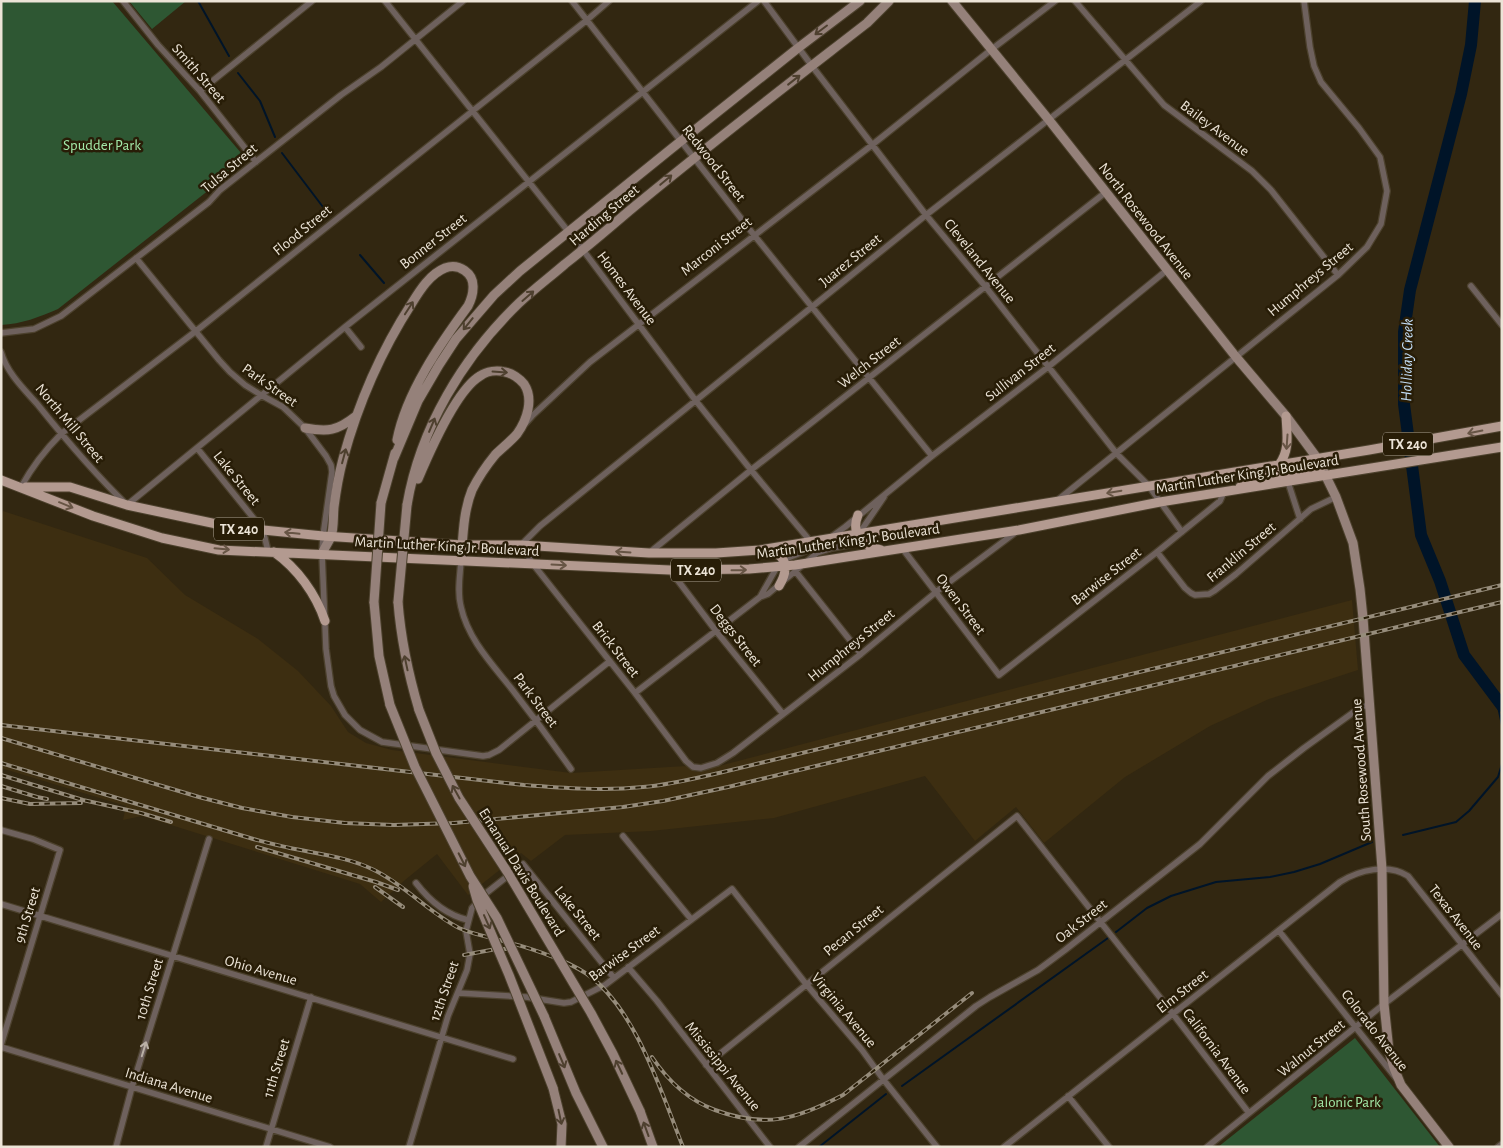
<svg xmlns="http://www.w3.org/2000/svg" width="1503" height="1148" viewBox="0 0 1503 1148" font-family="'Alegreya Sans',sans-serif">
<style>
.built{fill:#3d2e11}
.green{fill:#2e5733}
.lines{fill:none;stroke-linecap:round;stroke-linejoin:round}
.stream{stroke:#001428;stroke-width:2}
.river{stroke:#001428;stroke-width:12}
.street-casing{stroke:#4c412d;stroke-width:8}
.secondary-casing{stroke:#4c412d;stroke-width:11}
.primary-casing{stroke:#4c412d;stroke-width:11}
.street{stroke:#6e615d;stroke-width:5.5}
.secondary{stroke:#95817a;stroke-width:9}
.primary{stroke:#b39a90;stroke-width:9}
.rail-casing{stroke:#968c7b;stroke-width:4}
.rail{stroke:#281d07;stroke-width:2;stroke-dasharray:5.5;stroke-linecap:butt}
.secondary-bridge-casing{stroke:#4c412d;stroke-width:11;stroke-linecap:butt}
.secondary-bridge{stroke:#95817a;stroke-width:9}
.oneway{stroke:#4e402f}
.oneway2{stroke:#675545}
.oneway3{stroke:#bab0a6}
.labels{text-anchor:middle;stroke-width:5;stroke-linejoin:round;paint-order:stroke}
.shield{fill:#281d07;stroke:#b1a899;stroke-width:1}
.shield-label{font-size:14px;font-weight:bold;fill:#ece4d7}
.street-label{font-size:15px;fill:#ece4d7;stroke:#281d07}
.park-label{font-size:15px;fill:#a2e9a8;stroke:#281d07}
.water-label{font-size:16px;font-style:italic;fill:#c4dff9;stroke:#281d07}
</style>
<rect width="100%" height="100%" fill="#322711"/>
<path class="built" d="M 3,511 L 147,558 L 185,595 L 258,639 L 298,671 L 331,706 L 348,732 L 366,743 L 392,750 L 571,773 L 686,766 L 696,772 L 1352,600 L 1358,670 L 1269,699 L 1210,726 L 1125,777 L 1044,843 L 1016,807 L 975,841 L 925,776 L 774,818 L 651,831 L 565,835 L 531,861 L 521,853 L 468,895 L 437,854 L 405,880 L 381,902 L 360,884 L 142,816 L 123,820 L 126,806 L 1,768 L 1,516 Z"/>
<path class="green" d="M 1,1 L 112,1 L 247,160 L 58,309 C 39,317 22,324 1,325 Z
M 129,1 L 186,1 L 152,29 Z
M 1355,1038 L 1440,1147 L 1218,1147 Z"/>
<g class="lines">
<path class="stream" d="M 198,1 L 229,56
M 238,73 L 260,101 L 275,137
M 282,153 L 326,211
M 360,255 L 384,283
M 1497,702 L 1502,725
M 1403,835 L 1456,822 L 1469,811 L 1498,777 L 1502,764
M 1116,932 L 1147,908 L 1171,896 L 1216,882 L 1270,877 L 1294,872 L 1320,864 L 1372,842
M 902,1086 L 1108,938
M 819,1147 L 886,1094"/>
<path class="river" d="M 1475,1 L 1471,45 L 1461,94 L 1410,290 L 1404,332 L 1404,404 L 1421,535 L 1440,581 L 1464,655 L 1502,706"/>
<defs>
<path id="street" d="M 123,1 L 158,45 L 200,91 L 256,162
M 385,1 L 583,250 L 696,401 L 751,470 L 811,542
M 572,1 L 754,235 L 932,456
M 764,1 L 812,66 L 926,215 L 985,286 L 1117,454 L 1148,485 L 1182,532
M 1075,1 L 1164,105 L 1252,171 L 1271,190 L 1338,275
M 200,91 L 312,1
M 136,258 L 219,360 L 230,372 L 245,385 L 261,395 L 283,407 L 305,428 L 326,456 L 331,465 L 332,472 L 323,536 L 322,554 L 326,649 L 331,686 L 334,696 L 345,715 L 360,730 L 382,742 L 483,756 L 489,755 L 499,750 L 610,661
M 1471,286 L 1502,325
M 345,327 L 361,347
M 1,333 L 34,329 L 61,316 L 209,202 L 220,190 L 341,95 L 381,67 L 463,1
M 1,352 C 7,373 24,389 38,405 C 66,440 95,474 127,505 L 345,327 L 758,1
M 525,424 L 533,415 L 590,362 L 872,145 L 992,49 L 1055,1
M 197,448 L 263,530 L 268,551
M 1288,482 L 1300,519
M 21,487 C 32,467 45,450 61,434 L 196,331 L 587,20 L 609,1
M 1059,499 L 1338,275 L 1367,247 L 1381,224 L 1387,191 L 1380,157 L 1359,128 L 1321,82 L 1314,66 L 1310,47 L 1304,1
M 1016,532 L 936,592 L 861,654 L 733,753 L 717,763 L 701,768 L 693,767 L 686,761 L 635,693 L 533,564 L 521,545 L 540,526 L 926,215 L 1201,1
M 902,548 L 999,675 L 1157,552 L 1220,501 L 1224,492
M 1157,552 L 1185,588 L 1191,593 L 1195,595 L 1209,594 L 1214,591 L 1236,574 L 1311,509 L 1336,497
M 649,553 L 751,470 L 1106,192
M 461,561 C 460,576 457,592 461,607 C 468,639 492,664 511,688 C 532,715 552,742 571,769
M 670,570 L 716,631 L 783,714
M 796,572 L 861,654
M 760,597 L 777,567 L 783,560 L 820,545 L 845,527 L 932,456 L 1048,367 L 1167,270
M 635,693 L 760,597 L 768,594 L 817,553 L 832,548 L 848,545 L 854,541 L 884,497
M 1,830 L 33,839 L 60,850 L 1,1045
M 623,836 L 691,919
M 416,883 C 429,900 446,915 468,920
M 1,904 L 513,1059
M 1279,931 L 1396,1078
M 628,967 L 657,1001 L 770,1147
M 458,993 L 526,997 L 564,1003 L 571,1002 L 605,985 L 732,889 L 806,984 L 862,1050 L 883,1079 L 937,1147
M 1,1047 L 330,1147
M 706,1065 L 1017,816 L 1173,1014 L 1249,1113
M 1068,1096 L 1109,1147
M 116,1147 L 132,1087 L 209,839
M 266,1147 L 311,997
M 409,1147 L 448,1016 L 467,970 L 470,954 L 466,931 L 472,908 L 485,894 L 523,864 L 614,978
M 799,1147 L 976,1006 L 990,997 L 1038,970 L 1065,950 L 1200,844 L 1268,776 L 1304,748 L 1358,709 L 1370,704
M 1004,1147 L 1340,882 C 1359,870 1388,863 1408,876 L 1502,995
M 1207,1147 L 1384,1004 L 1502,914
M 1498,1147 L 1502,1144"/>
<path id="secondary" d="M 952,1 L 1049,120 L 1236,357 L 1286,416 L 1317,458 L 1336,497 L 1353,543 L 1360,589 L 1363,618 L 1382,869 L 1384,1004 L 1389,1051 L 1394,1068 L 1401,1085 L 1449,1147
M 305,428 C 328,432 337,431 356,416
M 394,458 L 418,401 L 439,365 L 456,339 L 494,295 L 520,271 L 671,149 L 798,48 L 860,1
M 418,479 C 429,453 456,390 480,376 C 487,371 497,370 505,372 C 512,373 520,379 524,384 C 534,399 527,420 517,434 C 510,442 502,448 495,455 C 486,466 478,478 472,490 C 463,512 463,538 461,561
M 381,503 L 395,453
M 407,505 C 420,428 463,357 519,303 C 534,289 550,277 565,264 C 587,247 608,229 629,211 C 707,146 787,85 867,23 L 889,1
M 322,554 C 324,549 328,543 331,537 C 334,529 333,517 334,507 C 336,491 339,474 343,459 C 358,404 381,351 412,303 C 420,290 430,274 445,268 C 459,263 474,273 473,288 C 473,295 471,300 468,306 C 440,344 406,393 397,440
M 374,602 L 379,656 L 390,705
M 398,602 C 401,641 408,673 419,710
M 544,1016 L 576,1093 L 603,1147
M 553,1088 L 562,1124 L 561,1147
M 640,1111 L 653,1147"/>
<path id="primary" d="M 1279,465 C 1290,450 1287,435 1286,416
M 1,480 L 93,516 L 162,538 L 219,550 L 670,570 L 749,569 L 795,565 L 1019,530 L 1160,502 L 1502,447
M 26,487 L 70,487 L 127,505 L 245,530 L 263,530 L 323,536 L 462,545 L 521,545 L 649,553 L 716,553 L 760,550 L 1369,450 L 1502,426
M 1240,487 C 1265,474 1295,472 1322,467
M 858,515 C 850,535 864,546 881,550
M 764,551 C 768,552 774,552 777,554 C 790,561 785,576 779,586
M 274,552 C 297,568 316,594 325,621"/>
</defs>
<use href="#street" class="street-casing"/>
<use href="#secondary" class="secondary-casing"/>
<use href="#primary" class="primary-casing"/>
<use href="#street" class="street"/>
<use href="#secondary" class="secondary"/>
<use href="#primary" class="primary"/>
<defs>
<path id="rail" d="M 1,725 L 524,785 C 563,788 603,791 643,787 C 670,785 696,778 723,772 L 1502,585
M 1,738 L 199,797 L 242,808 L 292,817 L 345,823 L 394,825 L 454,823 L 496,819 L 623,807 L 663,801 L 728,787 L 1502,602
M 1,763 L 250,838 C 263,842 277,845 290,848 C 319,854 348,857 374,870 C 405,885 428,912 459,928 C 470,933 480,935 491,938 C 512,943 533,949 553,957 C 564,961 576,967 587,974 C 636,1009 661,1092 683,1147
M 1,775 L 83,800 L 141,813 L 171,822
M 1,786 L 37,797 L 47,799
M 1,798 L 30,804 L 81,803
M 257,847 L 376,882 L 398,890
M 375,887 L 403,907
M 464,955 L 496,949 L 515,949
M 652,1057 C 668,1081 688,1100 715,1110 C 766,1129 797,1119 843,1095 L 972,993"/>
</defs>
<use href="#rail" class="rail-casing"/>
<use href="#rail" class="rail"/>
<defs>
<path id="secondary-bridge" d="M 374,602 L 381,503
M 398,602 L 407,505
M 390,705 L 415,767 L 470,876 L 497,918 L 544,1016
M 419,710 L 436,753 L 459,798 L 508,873 L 591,1013 L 613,1054 L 640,1111
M 473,886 L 477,900 L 509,975 L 553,1088"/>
</defs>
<use href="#secondary-bridge" class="secondary-bridge-casing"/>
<use href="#secondary-bridge" class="secondary-bridge"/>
</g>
<defs><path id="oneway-shaft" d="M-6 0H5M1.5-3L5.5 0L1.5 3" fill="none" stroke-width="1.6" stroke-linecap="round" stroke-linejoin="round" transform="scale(1.25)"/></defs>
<g class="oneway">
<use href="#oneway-shaft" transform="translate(821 30) rotate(143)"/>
<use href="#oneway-shaft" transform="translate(794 80) rotate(-38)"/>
<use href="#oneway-shaft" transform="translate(666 180) rotate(-40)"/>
<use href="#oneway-shaft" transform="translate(528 296) rotate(-41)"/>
<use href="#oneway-shaft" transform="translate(409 308) rotate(-57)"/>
<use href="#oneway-shaft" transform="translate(468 324) rotate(129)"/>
<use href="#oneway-shaft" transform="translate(500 372) rotate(4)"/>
<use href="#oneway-shaft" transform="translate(432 425) rotate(-67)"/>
<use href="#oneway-shaft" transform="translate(344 456) rotate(-75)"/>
<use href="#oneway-shaft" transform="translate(406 663) rotate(-102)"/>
<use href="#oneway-shaft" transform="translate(456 792) rotate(-119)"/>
<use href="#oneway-shaft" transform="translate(462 860) rotate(63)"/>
<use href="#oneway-shaft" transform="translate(487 922) rotate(66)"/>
<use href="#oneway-shaft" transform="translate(562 1061) rotate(67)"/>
<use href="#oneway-shaft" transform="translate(619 1067) rotate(-115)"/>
<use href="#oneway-shaft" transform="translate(560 1117) rotate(78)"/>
<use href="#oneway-shaft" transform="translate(646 1129) rotate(-110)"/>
</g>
<g class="oneway2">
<use href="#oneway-shaft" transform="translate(1475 432) rotate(169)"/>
<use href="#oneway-shaft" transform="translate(1287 442) rotate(94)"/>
<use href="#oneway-shaft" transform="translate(1114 492) rotate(170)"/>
<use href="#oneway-shaft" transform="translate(66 505) rotate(22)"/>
<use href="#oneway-shaft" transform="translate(292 533) rotate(-174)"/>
<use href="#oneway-shaft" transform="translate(222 549) rotate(5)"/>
<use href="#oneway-shaft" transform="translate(623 552) rotate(-176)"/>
<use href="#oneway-shaft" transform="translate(559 565) rotate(3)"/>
<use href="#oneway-shaft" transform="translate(739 570) rotate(-1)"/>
</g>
<use class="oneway3" href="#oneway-shaft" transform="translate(144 1049) rotate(-73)"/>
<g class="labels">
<g class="shield">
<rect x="1383" y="432.5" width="50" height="23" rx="4"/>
<rect x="214" y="517.5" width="50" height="23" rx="4"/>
<rect x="671" y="558.5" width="50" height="23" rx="4"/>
</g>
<g class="shield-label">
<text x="1408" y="449">TX 240</text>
<text x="239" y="534">TX 240</text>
<text x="696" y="575">TX 240</text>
</g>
<g class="street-label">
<text transform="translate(199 73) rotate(49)" y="5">Smith Street</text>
<text transform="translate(1215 128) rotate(37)" y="5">Bailey Avenue</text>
<text transform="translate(714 163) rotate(52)" y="5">Redwood Street</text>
<text transform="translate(229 168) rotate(-40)" y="5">Tulsa Street</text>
<text transform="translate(604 215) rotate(-40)" y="5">Harding Street</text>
<text transform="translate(1146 221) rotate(52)" y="5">North Rosewood Avenue</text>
<text transform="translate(302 230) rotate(-39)" y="5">Flood Street</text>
<text transform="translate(433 241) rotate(-38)" y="5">Bonner Street</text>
<text transform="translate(716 246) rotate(-38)" y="5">Marconi Street</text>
<text transform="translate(850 260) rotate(-39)" y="5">Juarez Street</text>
<text transform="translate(980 261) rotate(51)" y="5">Cleveland Avenue</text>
<text transform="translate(1310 279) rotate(-40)" y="5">Humphreys Street</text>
<text transform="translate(627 288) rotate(53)" y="5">Homes Avenue</text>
<text transform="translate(869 362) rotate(-38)" y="5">Welch Street</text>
<text transform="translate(1020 372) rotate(-38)" y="5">Sullivan Street</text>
<text transform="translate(270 385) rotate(35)" y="5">Park Street</text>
<text transform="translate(70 423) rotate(50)" y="5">North Mill Street</text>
<text transform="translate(1247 474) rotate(-9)" y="5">Martin Luther King Jr. Boulevard</text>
<text transform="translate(237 478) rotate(51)" y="5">Lake Street</text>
<text transform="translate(848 541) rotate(-8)" y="5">Martin Luther King Jr. Boulevard</text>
<text transform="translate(447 546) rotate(3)" y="5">Martin Luther King Jr. Boulevard</text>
<text transform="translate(1241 552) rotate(-40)" y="5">Franklin Street</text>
<text transform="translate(1106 576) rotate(-38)" y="5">Barwise Street</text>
<text transform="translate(961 604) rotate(53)" y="5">Owen Street</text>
<text transform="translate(736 635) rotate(52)" y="5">Deggs Street</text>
<text transform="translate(851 645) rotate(-39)" y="5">Humphreys Street</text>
<text transform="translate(616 649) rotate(52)" y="5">Brick Street</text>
<text transform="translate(536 700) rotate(53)" y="5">Park Street</text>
<text transform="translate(1361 770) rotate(-94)" y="5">South Rosewood Avenue</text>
<text transform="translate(522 872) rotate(58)" y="5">Emanual Davis Boulevard</text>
<text transform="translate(578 913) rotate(51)" y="5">Lake Street</text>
<text transform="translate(27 915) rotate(-73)" y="5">9th Street</text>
<text transform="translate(1456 917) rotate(52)" y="5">Texas Avenue</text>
<text transform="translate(1081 921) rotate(-38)" y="5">Oak Street</text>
<text transform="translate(853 930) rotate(-39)" y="5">Pecan Street</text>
<text transform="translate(624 953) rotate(-36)" y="5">Barwise Street</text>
<text transform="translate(261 970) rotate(16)" y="5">Ohio Avenue</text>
<text transform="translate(149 989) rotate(-73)" y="5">10th Street</text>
<text transform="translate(444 991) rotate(-71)" y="5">12th Street</text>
<text transform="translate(1182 991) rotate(-38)" y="5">Elm Street</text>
<text transform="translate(844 1010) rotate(50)" y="5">Virginia Avenue</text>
<text transform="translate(1375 1030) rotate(52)" y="5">Colorado Avenue</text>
<text transform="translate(1311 1048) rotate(-39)" y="5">Walnut Street</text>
<text transform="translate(1217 1051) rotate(53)" y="5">California Avenue</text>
<text transform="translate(723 1066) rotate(51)" y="5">Mississippi Avenue</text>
<text transform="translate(276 1068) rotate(-73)" y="5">11th Street</text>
<text transform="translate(169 1085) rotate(17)" y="5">Indiana Avenue</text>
</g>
<g class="park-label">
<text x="102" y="150">Spudder Park</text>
<text x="1347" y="1107">Jalonic Park</text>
</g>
<g class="water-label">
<text transform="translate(1406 360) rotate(-89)" y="6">Holliday Creek</text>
</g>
</g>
<rect width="1503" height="1148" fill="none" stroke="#ece4d7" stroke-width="5"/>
</svg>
